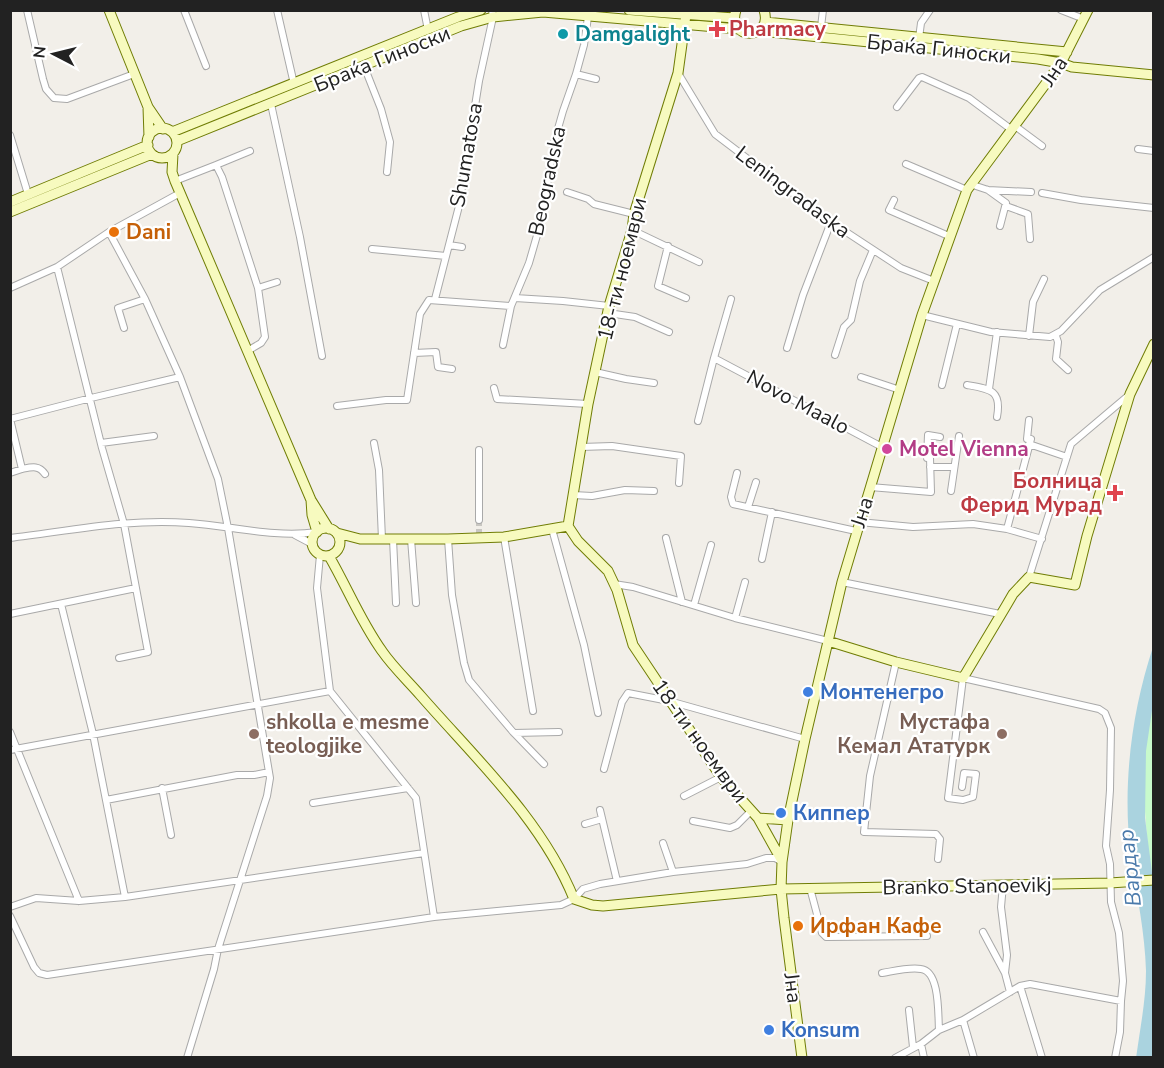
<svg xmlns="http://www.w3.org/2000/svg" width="1164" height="1068" viewBox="0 0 1164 1068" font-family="'Nunito Sans',sans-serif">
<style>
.park{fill:#c8facc}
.water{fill:#aad3df}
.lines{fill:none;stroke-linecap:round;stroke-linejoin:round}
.street-tunnel{stroke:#c8c6c1;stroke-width:6;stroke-dasharray:6 3;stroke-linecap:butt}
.street-casing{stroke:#a9a9a9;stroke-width:8}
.secondary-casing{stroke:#707d05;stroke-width:11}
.street{stroke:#fff;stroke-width:6}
.secondary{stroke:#f7fabf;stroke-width:9}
.health-dot{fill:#e0444e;stroke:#fff;stroke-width:2}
.culture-dot{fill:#0f9aa8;stroke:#fff;stroke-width:2}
.food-dot{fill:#e8710a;stroke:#fff;stroke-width:2}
.hotel-dot{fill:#d1479c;stroke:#fff;stroke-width:2}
.shop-dot{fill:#3f7fe0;stroke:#fff;stroke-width:2}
.education-dot{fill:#8d6e63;stroke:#fff;stroke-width:2}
.labels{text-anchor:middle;stroke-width:4.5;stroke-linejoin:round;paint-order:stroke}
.health-label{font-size:21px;font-weight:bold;fill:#be3a42;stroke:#fff;text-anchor:start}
.culture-label{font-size:21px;font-weight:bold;fill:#0d838f;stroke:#fff;text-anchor:start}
.street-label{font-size:21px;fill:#222;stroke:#fff}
.food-label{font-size:21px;font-weight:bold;fill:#c56008;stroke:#fff;text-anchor:start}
.hotel-label{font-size:21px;font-weight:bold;fill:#b23c85;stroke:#fff;text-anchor:start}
.shop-label{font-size:21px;font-weight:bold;fill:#366cbe;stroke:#fff;text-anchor:start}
.education-label{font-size:21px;font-weight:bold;fill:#785e54;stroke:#fff;text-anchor:start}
.water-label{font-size:22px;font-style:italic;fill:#4a7aab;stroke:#fff}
</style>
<rect width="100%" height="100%" fill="#f2efe9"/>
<path class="park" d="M 1153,704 L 1153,888 C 1145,828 1138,764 1153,704 Z"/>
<path class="water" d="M 1153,647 L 1153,704 L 1146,751 L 1145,818 L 1154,888 L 1154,1046 L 1152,1057 L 1136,1058 C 1140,1029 1146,1000 1146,971 C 1145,933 1137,896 1131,858 C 1122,787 1131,714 1153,647 Z"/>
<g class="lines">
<path class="street-tunnel" d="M 479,520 L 479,533"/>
<defs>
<path id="street" d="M 27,10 L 43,79 L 46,89 L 54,98 L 67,99 L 134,74
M 184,10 L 206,66
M 277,10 L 294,84
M 424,10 L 428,30
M 1061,10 L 1084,19
M 821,27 L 823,10
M 919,38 L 921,23 L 930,10
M 364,66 L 381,109 L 390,142 L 387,172
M 678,73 L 715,134 L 831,222 L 901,268 L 934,281
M 576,74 L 596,79
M 271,104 L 300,237 L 322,356
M 897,107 L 919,78 L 922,77 L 969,98 L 1012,130
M 1015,126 L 1042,146
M 10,135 L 28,194
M 1138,149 L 1154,151
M 906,164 L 967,190
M 175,181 L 216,165
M 970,184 L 988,190 L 1031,192
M 988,190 L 1006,203 L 1000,226
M 567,192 L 588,199 L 594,204 L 634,214
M 1042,193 L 1081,200 L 1154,208
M 894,200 L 889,210 L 951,237
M 1006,206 L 1028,214 L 1030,239
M 632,230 L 699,262
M 109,232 L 145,299 L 180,377 L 218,479 L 228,528 L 270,778 L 267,796 L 218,949 L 214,969 L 187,1058
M 449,245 L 462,247
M 668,246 L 658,286 L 686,298
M 372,249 L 446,256
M 57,267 L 102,448 L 124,524 L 148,652 L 119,658
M 10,288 L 57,267 L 109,232 L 180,193
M 258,288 L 277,282
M 515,298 L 563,301 L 609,306
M 435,299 L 459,206 L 479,81 L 493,17 L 492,10
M 608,313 L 635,317 L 669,332
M 922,315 L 991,332 L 1050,337 L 1061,331 L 1100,290 L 1154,257
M 124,328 L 118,308 L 145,299
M 1029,336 L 1033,302 L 1044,279
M 1056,336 L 1058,342 L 1056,359 L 1068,370
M 503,345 L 511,306 L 529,263 L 540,225 L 555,139 L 563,111 L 576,74 L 584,45 L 589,10
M 787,348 L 803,295 L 831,222
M 249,350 L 261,343 L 265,337 L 258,288 L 222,177 L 216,165 L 250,151
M 414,353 L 436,352 L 438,367 L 452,369
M 835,355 L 844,327 L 851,320 L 860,281 L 873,250
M 714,358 L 882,447
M 595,372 L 626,379 L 654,383
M 861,377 L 900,390
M 942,385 L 957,324
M 967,385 C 990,389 1002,390 997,417
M 494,388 L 497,399 L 588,404
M 989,389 L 997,332
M 337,406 L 386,400 L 407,400 L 420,314 L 429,300 L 511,306
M 10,419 L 91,398 L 180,377
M 10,419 L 22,469 C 32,467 39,465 45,474
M 698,421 L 714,358 L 731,299
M 101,443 L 154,436
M 374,443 L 379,470 L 382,539
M 1029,444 L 1067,457
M 581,447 L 612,446 L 681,456 L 679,483
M 479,450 L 479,520
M 930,467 L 954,467
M 10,473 L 22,469
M 737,473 L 731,497 L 733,504 L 856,531
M 870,487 L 931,492 L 930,458 L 927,458 L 928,435 L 940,437
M 951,491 L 959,436
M 573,495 L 592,496 L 625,490 L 654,491
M 748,507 L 756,482
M 859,522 L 913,527 L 973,524 L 1007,529 L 1042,539
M 552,529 L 584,645 L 598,713
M 1007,529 L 1031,439 L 1027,439 L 1029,420
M 295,535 L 312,544
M 504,537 L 533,711
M 10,538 C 69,531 130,518 189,523 C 232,526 274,538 317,532
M 666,538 L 682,602
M 393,539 L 396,603
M 411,539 L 416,603
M 448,539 L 452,595 L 464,663 L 469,680 L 513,732 L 544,764
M 320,555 L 317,588 L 330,691 L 416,798 L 434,917
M 762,559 L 772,512
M 1029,577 L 1071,444 L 1129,395
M 842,582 L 1000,614
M 614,584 L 633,587 L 735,618 L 828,641
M 61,604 L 93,734 L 125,897
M 694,605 L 711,545
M 10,614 L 136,588
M 735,618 L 745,582
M 896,662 L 870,776 L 864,832 L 936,834 L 940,839 L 938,859
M 10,732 L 79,901
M 514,733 L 559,732
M 10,750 L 330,691
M 604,769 L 622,702 L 628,693 L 669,701 L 805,739
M 162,788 L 171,835
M 684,796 L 721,777
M 106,800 L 237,775 L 254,775 L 269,772
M 313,803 L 408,788
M 600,810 L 617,881
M 693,821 L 730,828 L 737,825 L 751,811
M 585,824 L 602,819
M 663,843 L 673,872
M 1003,885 L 1001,907 L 1007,955 L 1005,973 L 1010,992
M 810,888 L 822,933 L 826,937 L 927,936
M 10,907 L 36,898 L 79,901 L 125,897 L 424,853
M 10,916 L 34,967 L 39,973 L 47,975 L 434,917 L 561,905 L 574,899 L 583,889 L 600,884 L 673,872 L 747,864 L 766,858 L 775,858 L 782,862
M 983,932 L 1005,973
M 882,973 C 894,971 909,967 921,969 C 940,971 938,1015 939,1030
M 1020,986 L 1042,1058
M 909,1010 L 913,1047
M 963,1020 L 974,1058
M 921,1044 L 924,1058
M 895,1058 L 921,1044 L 939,1030 L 963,1020 L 1020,986 L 1030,984 L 1121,1001 L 1123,981 L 1119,933 L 1111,902 L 1110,864 L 1106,846 L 1110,790 L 1111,728 L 1105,713 L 1099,709 L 963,678 L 948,798 L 963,800 L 973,797 L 976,774 L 964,773 L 962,787
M 1115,1058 L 1120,1032 L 1121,1001"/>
<path id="secondary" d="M 109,10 L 148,107 L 163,129
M 629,10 L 734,18
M 736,10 C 726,41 774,41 764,10
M 686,15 L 678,73 L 634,214 L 632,230 L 609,306 L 588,404 L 568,526 L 578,541 L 608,571 L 617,590 L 633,645 L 721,777 L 758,818 L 782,861
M 765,22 L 1067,52
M 759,31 L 1038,59 L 1061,63 L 1072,67 L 1154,75
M 148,107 L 149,137
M147 143a15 15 0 1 1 30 0a15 15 0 1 1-30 0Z
M 172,132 L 458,17 L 481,10
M 177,141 L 461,26 L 493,17 L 543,12 L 739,29
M 173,154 L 172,172 L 175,181 L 311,500 L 329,529
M 10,202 L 148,145
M 10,212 L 152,154
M 311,500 L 312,515 L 317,532
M312 542a14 14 0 1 1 28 0a14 14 0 1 1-28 0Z
M 337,533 L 360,539 L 448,539 L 504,537 L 568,526
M 329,556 C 347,587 361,622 382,651 C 393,667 408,681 421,696 C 476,759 542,820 574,899 L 592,905 L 603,906 L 781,889 L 1110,883 L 1154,880
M 828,641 L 896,662 L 963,678 L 1006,606 L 1013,594 L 1029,577 L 1075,585 L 1087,536 L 1130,394 L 1154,344
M 758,818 L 788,820
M 802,1058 L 784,918 L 781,889 L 782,862 L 788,820 L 805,739 L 842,582 L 922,315 L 967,190 L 1061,63 L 1088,10"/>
</defs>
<use href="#street" class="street-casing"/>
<use href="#secondary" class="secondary-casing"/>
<use href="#street" class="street"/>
<use href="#secondary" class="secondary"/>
</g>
<g class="health-dot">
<path d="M714 20h6v6h6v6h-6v6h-6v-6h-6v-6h6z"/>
<path d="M1112 484h6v6h6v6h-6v6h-6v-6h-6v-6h6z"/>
</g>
<circle class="culture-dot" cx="563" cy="34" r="6"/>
<g class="food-dot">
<circle cx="114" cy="232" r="6"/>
<circle cx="798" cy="926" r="6"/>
</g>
<circle class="hotel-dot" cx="887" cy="449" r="6"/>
<g class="shop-dot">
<circle cx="808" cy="692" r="6"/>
<circle cx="781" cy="813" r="6"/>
<circle cx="769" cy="1030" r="6"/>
</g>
<g class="education-dot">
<circle cx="254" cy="734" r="6"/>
<circle cx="1002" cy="734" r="6"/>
</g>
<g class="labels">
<g class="health-label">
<text x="729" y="36">Pharmacy</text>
<text x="1102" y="488" text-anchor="end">Болница<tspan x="1102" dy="24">Ферид Мурад</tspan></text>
</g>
<g class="culture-label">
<text x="575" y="41">Damgalight</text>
</g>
<g class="street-label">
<text transform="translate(939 49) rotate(6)" y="7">Браќа Гиноски</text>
<text transform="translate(382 59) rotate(-22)" y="7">Браќа Гиноски</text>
<text transform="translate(1054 71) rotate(-56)" y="7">Јна</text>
<text transform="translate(466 155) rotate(-80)" y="7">Shumatosa</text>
<text transform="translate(547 181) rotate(-78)" y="7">Beogradska</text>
<text transform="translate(793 192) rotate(37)" y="7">Leningradaska</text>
<text transform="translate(622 269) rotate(-76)" y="7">18-ти ноември</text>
<text transform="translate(798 402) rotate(28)" y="7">Novo Maalo</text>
<text transform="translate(862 512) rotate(-72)" y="7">Јна</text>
<text transform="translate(700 741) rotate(54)" y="7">18-ти ноември</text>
<text transform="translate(967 886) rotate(-1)" y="7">Branko Stanoevikj</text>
<text transform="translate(793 988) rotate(83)" y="7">Јна</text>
</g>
<g class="food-label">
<text x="126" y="239">Dani</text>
<text x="810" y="933">Ирфан Кафе</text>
</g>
<g class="hotel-label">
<text x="899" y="456">Motel Vienna</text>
</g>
<g class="shop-label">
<text x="820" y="699">Монтенегро</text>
<text x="793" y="820">Киппер</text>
<text x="781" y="1037">Konsum</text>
</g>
<g class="education-label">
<text x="266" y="729">shkolla e mesme<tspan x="266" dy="24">teologjike</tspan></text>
<text x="990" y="729" text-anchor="end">Мустафа<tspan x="990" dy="24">Кемал Ататурк</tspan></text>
</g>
<g class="water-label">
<text transform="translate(1129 868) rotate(-96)" y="8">Вардар</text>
</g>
</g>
<rect width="1164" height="1068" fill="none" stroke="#222222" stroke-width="24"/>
<g transform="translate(54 54) rotate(277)" stroke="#ffffff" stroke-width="4.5" paint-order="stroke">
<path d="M0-4.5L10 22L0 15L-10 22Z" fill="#222222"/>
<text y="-9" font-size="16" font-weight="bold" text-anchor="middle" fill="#222222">N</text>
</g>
</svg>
